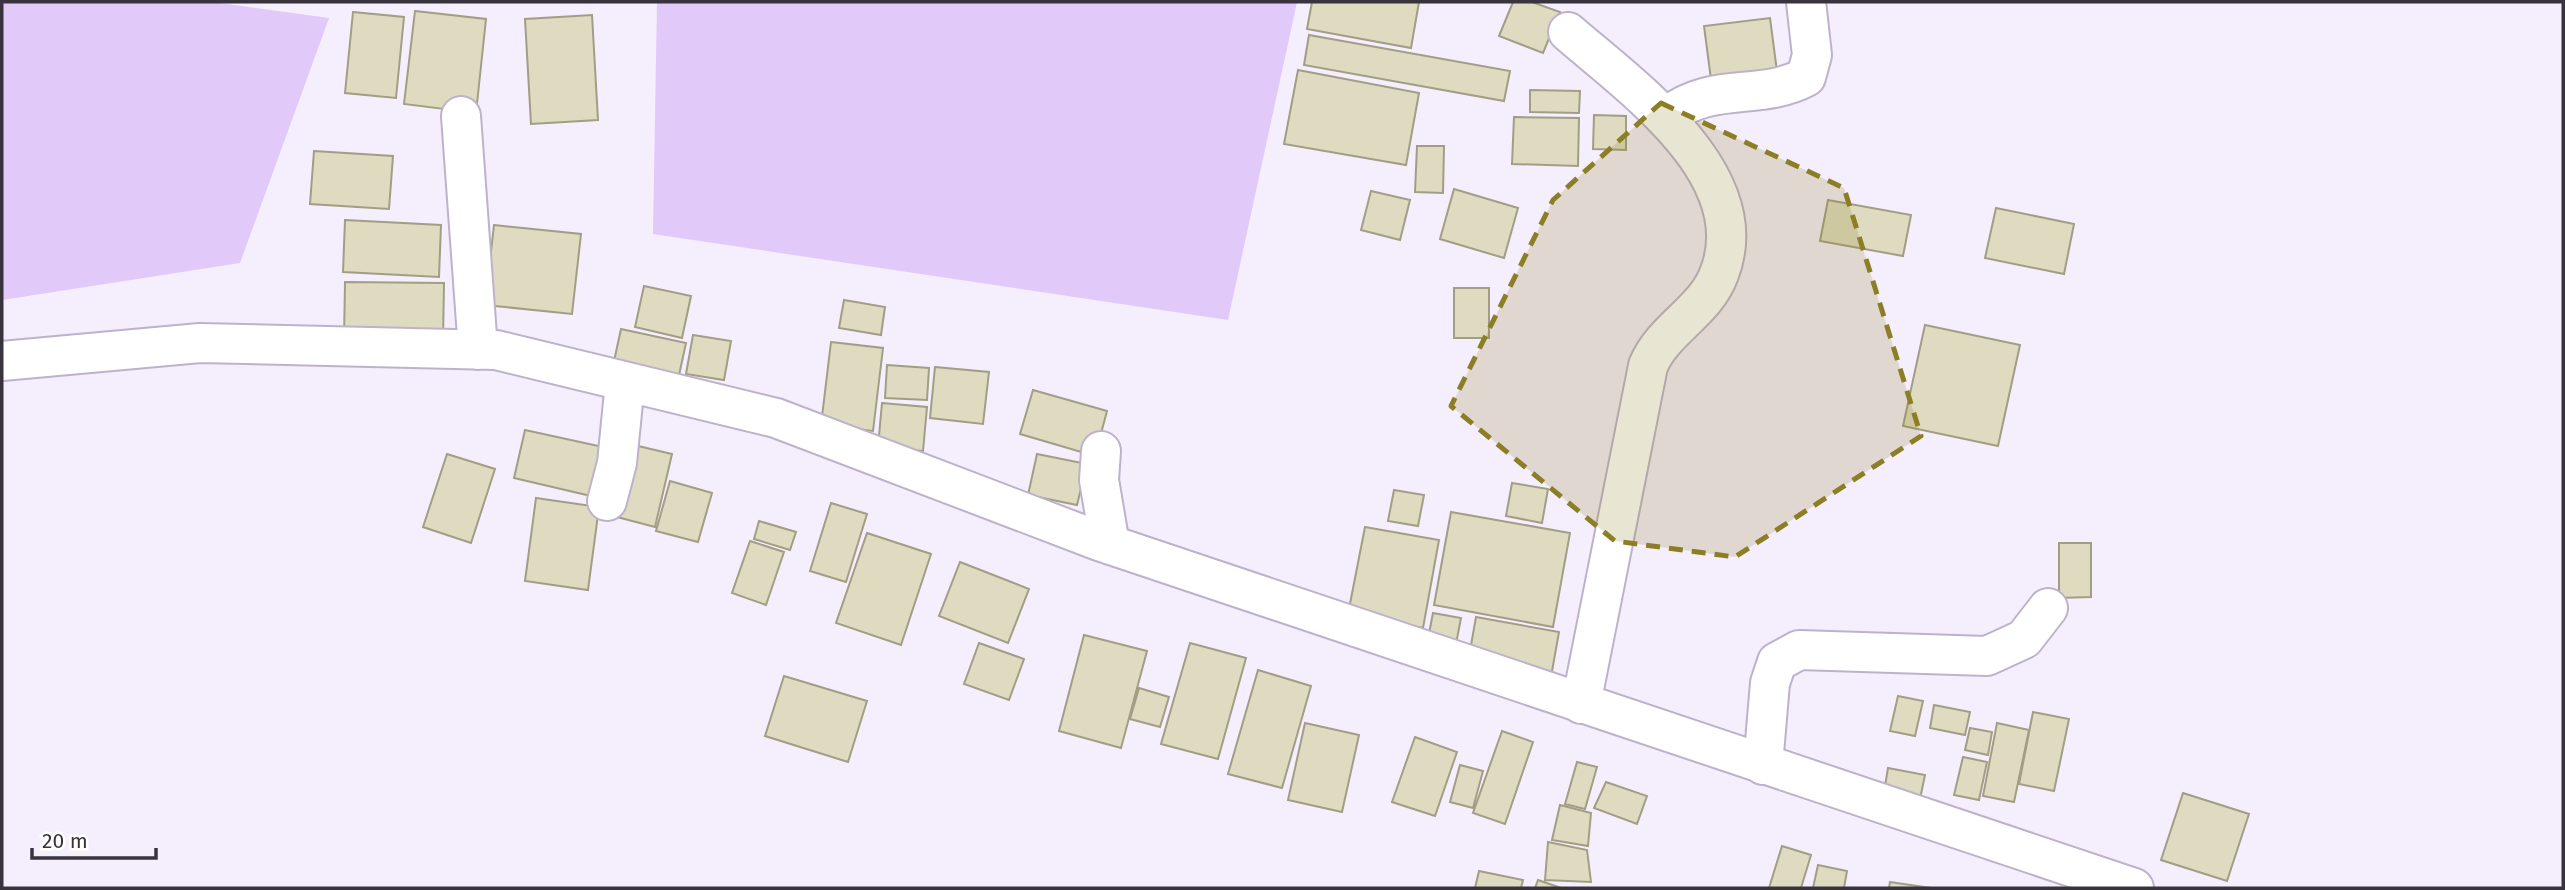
<svg xmlns="http://www.w3.org/2000/svg" width="2565" height="890" viewBox="0 0 2565 890" font-family="'Fira Sans',sans-serif">
<style>
.green{fill:#e1c9f9}
.building{fill:#dfdbc1;stroke:#a19e85;stroke-width:2}
.lines{fill:none;stroke-linecap:round;stroke-linejoin:round}
.minor-casing{stroke:#beb2ca;stroke-width:42}
.minor{stroke:#fff;stroke-width:38}
.marked{fill:#8b7e25;fill-opacity:0.2;stroke:#8b7e25;stroke-width:5;stroke-dasharray:14 9;stroke-linejoin:round}
</style>
<rect width="100%" height="100%" fill="#f5eefd"/>
<path class="green" d="M 2,2 L 213,2 L 329,18 L 240,263 L 2,300 Z
M 657,2 L 1297,2 L 1228,320 L 653,234 Z"/>
<path class="building" d="M 1312,2 L 1419,2 L 1411,48 L 1307,29 Z
M 1513,2 L 1532,2 L 1560,12 L 1543,53 L 1499,36 Z
M 415,11 L 486,19 L 476,113 L 404,104 Z
M 353,12 L 404,17 L 396,98 L 345,93 Z
M 592,15 L 598,120 L 531,124 L 525,19 Z
M 1770,18 L 1778,79 L 1712,87 L 1704,26 Z
M 1309,35 L 1510,71 L 1504,101 L 1304,65 Z
M 1298,70 L 1419,93 L 1406,165 L 1284,144 Z
M 1530,90 L 1580,91 L 1579,113 L 1530,112 Z
M 1594,115 L 1626,116 L 1626,150 L 1593,149 Z
M 1514,117 L 1579,118 L 1578,166 L 1512,164 Z
M 1417,146 L 1444,146 L 1443,193 L 1415,192 Z
M 314,151 L 393,156 L 389,209 L 310,204 Z
M 1454,189 L 1518,208 L 1504,258 L 1440,239 Z
M 1371,191 L 1410,200 L 1400,240 L 1361,230 Z
M 1828,200 L 1911,215 L 1903,256 L 1820,241 Z
M 1996,208 L 2074,224 L 2064,274 L 1985,258 Z
M 345,220 L 441,225 L 439,277 L 343,272 Z
M 494,225 L 581,234 L 572,314 L 485,305 Z
M 345,282 L 444,283 L 443,341 L 344,340 Z
M 644,286 L 691,296 L 682,338 L 635,327 Z
M 1454,288 L 1489,288 L 1489,338 L 1454,338 Z
M 844,300 L 885,307 L 881,335 L 839,328 Z
M 1925,325 L 2020,345 L 1998,446 L 1903,426 Z
M 621,329 L 686,343 L 676,389 L 611,375 Z
M 693,335 L 731,341 L 724,380 L 686,374 Z
M 831,342 L 883,348 L 873,431 L 821,425 Z
M 887,365 L 929,368 L 927,400 L 885,398 Z
M 935,367 L 989,372 L 983,424 L 930,418 Z
M 1033,390 L 1107,411 L 1095,456 L 1020,434 Z
M 882,403 L 927,407 L 923,451 L 878,447 Z
M 525,430 L 603,447 L 591,496 L 514,478 Z
M 634,445 L 672,454 L 655,527 L 617,517 Z
M 447,454 L 495,469 L 471,543 L 423,527 Z
M 1037,454 L 1087,464 L 1077,505 L 1028,495 Z
M 670,481 L 712,493 L 698,542 L 656,531 Z
M 1512,483 L 1548,489 L 1542,523 L 1506,516 Z
M 1394,490 L 1424,495 L 1418,526 L 1388,521 Z
M 536,498 L 599,507 L 588,590 L 525,581 Z
M 831,503 L 867,514 L 846,582 L 810,571 Z
M 1451,512 L 1570,533 L 1553,627 L 1434,605 Z
M 759,521 L 796,532 L 790,550 L 754,539 Z
M 1365,527 L 1439,540 L 1423,628 L 1348,614 Z
M 867,533 L 931,554 L 901,645 L 836,623 Z
M 750,541 L 784,552 L 766,605 L 732,593 Z
M 2059,543 L 2091,543 L 2091,597 L 2059,598 Z
M 960,562 L 1029,589 L 1008,643 L 939,616 Z
M 1433,613 L 1461,618 L 1455,649 L 1427,644 Z
M 1476,617 L 1559,632 L 1551,677 L 1468,662 Z
M 1084,635 L 1147,651 L 1121,748 L 1059,731 Z
M 979,643 L 1024,659 L 1009,700 L 964,684 Z
M 1190,643 L 1246,658 L 1218,759 L 1161,744 Z
M 1258,670 L 1311,686 L 1282,788 L 1228,774 Z
M 784,676 L 867,701 L 848,762 L 765,736 Z
M 1139,688 L 1169,697 L 1160,727 L 1130,719 Z
M 1898,696 L 1923,701 L 1915,736 L 1890,731 Z
M 1934,705 L 1970,712 L 1965,735 L 1930,728 Z
M 2033,712 L 2069,719 L 2054,791 L 2019,784 Z
M 1305,723 L 1359,735 L 1342,812 L 1288,800 Z
M 1997,723 L 2029,730 L 2014,802 L 1983,796 Z
M 1970,728 L 1992,732 L 1988,755 L 1965,750 Z
M 1502,731 L 1533,742 L 1505,824 L 1473,813 Z
M 1415,737 L 1457,752 L 1435,816 L 1392,802 Z
M 1963,757 L 1987,762 L 1979,800 L 1954,795 Z
M 1577,762 L 1597,767 L 1585,809 L 1565,804 Z
M 1460,765 L 1483,771 L 1473,808 L 1450,802 Z
M 1888,768 L 1925,775 L 1920,799 L 1884,792 Z
M 1606,782 L 1647,796 L 1637,824 L 1594,808 Z
M 2183,793 L 2249,814 L 2227,881 L 2161,860 Z
M 1560,805 L 1591,813 L 1588,846 L 1552,840 Z
M 1548,842 L 1587,850 L 1591,882 L 1545,880 Z
M 1782,846 L 1811,855 L 1801,888 L 1769,888 Z
M 1818,865 L 1847,871 L 1844,888 L 1813,888 Z
M 1479,871 L 1523,880 L 1521,888 L 1475,888 Z
M 1538,880 L 1561,888 L 1535,888 Z
M 1890,882 L 1931,888 L 1889,888 Z"/>
<g class="lines">
<defs>
<path id="minor" d="M 1568,32 C 1631,87 1758,175 1719,274 C 1705,312 1663,329 1648,366 L 1581,704
M 461,116 L 478,350
M 1666,117 C 1713,80 1759,102 1806,77 L 1812,55 L 1806,2
M 2,361 L 200,343 L 496,350 L 776,418 L 1099,541 L 2134,888
M 1101,451 L 1099,480 L 1110,545
M 607,501 L 617,463 L 625,382
M 1763,765 L 1770,683 L 1777,662 L 1799,650 L 1987,656 L 2024,639 L 2048,608"/>
</defs>
<use href="#minor" class="minor-casing"/>
<use href="#minor" class="minor"/>
</g>
<path class="marked" d="M 1661,103 L 1844,188 L 1921,436 L 1735,557 L 1615,541 L 1451,406 L 1553,200 Z"/>
<rect width="2565" height="890" fill="none" stroke="#38333c" stroke-width="7"/>
<path d="M32 848v10h124v-10" fill="none" stroke="#38333c" stroke-width="3.5"/>
<text x="42" y="848" font-size="21" fill="#38333c" stroke="#ffffff" stroke-width="5" paint-order="stroke">20 m</text>
</svg>
